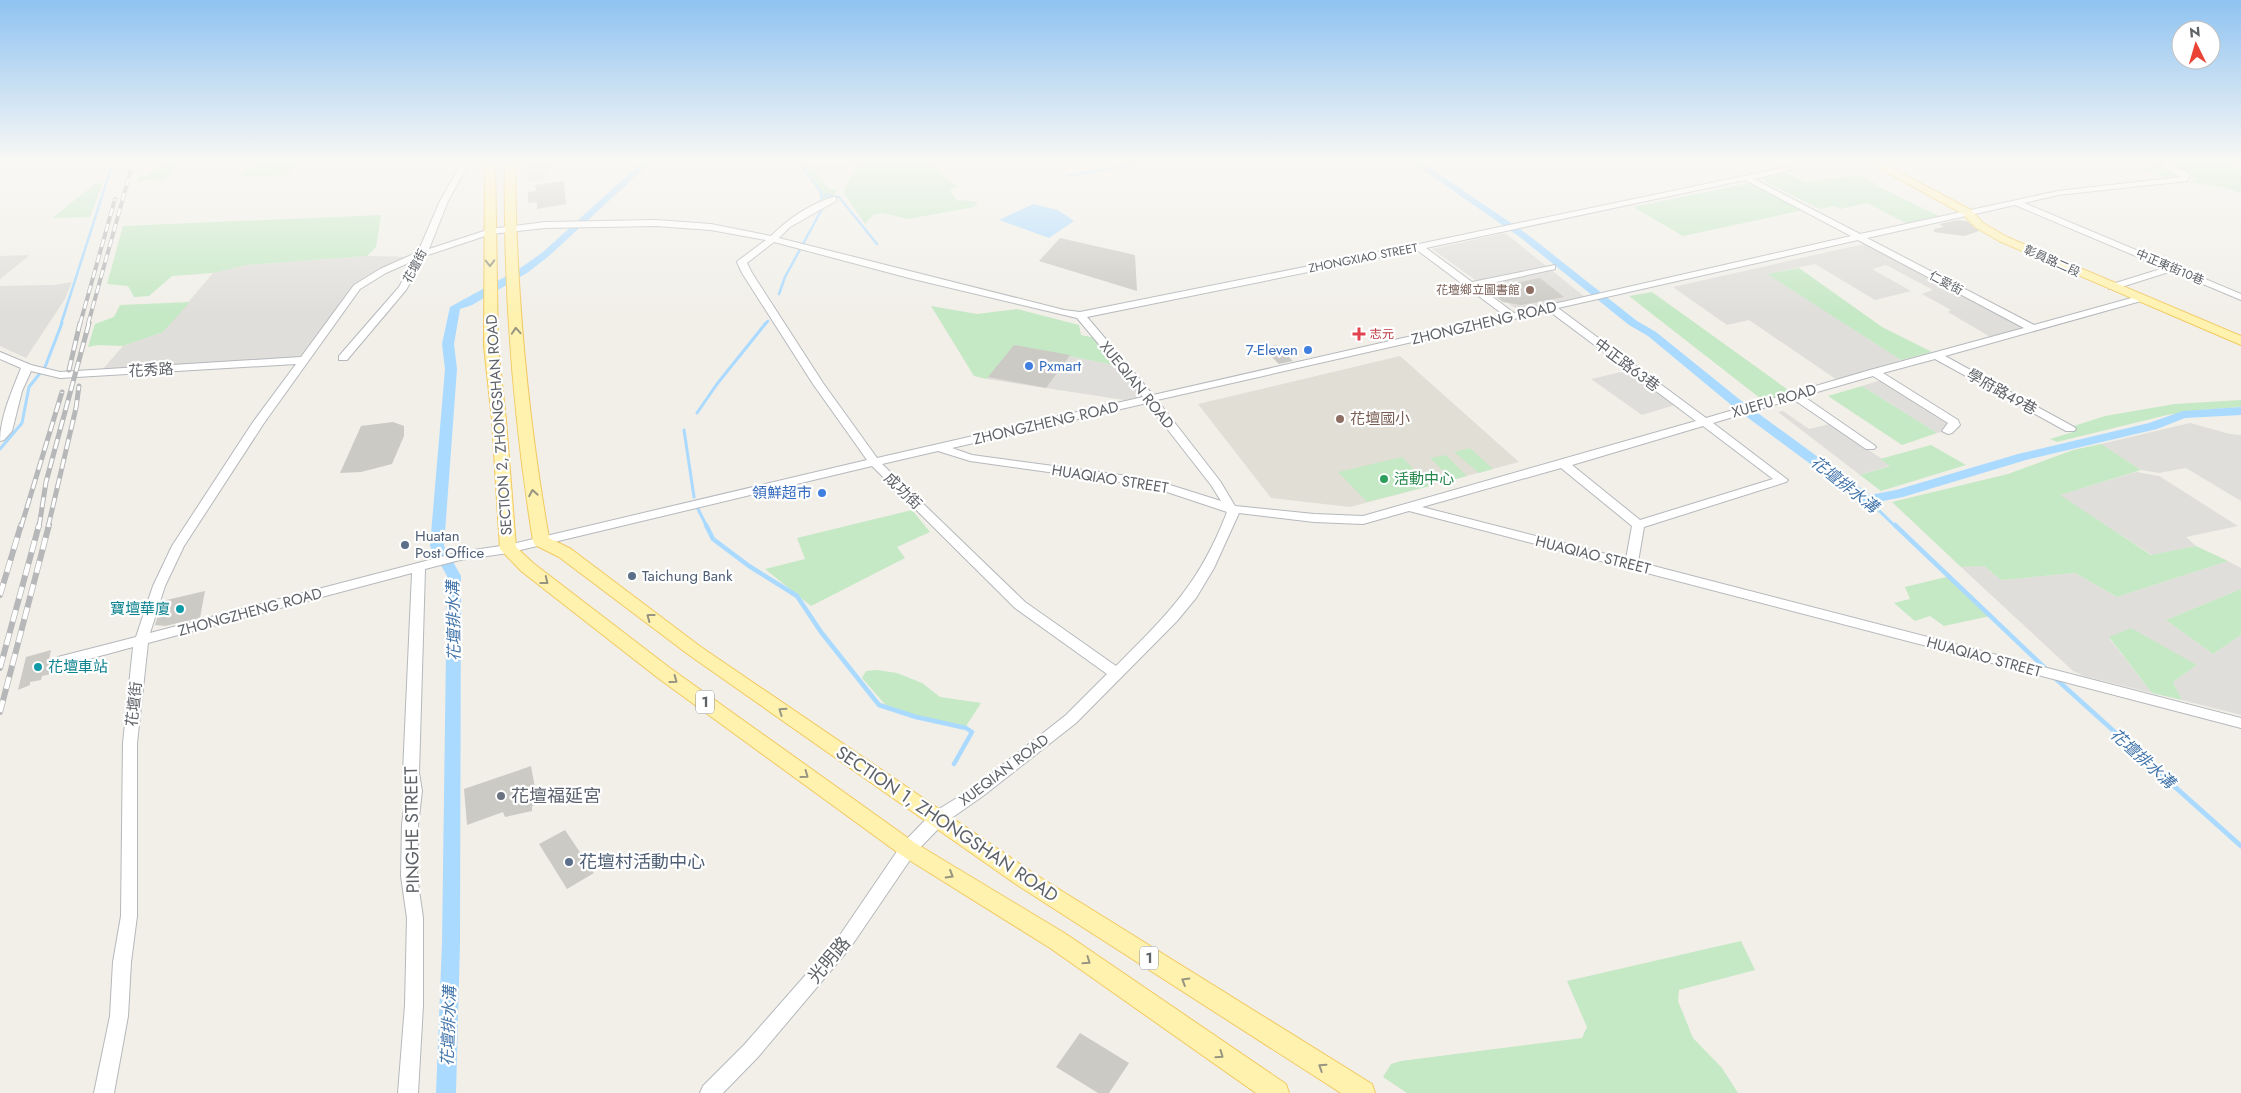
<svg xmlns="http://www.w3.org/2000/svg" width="2241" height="1093" viewBox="0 0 2241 1093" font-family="Jost,'Noto Sans TC',sans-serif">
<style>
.industrial{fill:#e0deda}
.education{fill:#e1ded6}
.green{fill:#c5e8c5}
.water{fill:#aadaff}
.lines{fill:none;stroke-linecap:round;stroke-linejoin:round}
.stream-far3{stroke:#aadaff;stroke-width:2.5}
.stream-far2{stroke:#aadaff;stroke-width:3}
.stream-far1{stroke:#aadaff;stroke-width:4.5}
.stream{stroke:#aadaff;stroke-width:5}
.canal{fill:#aadaff;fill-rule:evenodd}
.building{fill:#cccac5}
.minor-casing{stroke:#b5b8bc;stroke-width:2}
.major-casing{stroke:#f2c960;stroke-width:2}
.minor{fill:#fff;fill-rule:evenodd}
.major{fill:#fff2af;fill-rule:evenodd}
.rail-far2-casing{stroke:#b6b7b8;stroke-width:4}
.rail-far1-casing{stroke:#b6b7b8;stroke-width:5}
.rail-casing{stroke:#b6b7b8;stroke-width:6}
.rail-far2{stroke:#fff;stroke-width:2.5;stroke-dasharray:8;stroke-linecap:butt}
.rail-far1{stroke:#fff;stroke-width:3;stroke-dasharray:10;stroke-linecap:butt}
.rail{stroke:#fff;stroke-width:4.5;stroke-dasharray:12;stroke-linecap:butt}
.oneway{stroke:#979581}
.education-dot{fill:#8d6e63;stroke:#fff;stroke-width:2}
.health-dot{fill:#e0444e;stroke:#fff;stroke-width:2}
.shop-dot{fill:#3f7fe0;stroke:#fff;stroke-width:2}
.leisure-dot{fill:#2e9e5b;stroke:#fff;stroke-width:2}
.service-dot{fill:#5c6f8a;stroke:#fff;stroke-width:2}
.culture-dot{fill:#0f9aa8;stroke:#fff;stroke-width:2}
.worship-dot{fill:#6b7280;stroke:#fff;stroke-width:2}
.labels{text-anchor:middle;stroke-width:4.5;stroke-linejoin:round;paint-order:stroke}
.far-street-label{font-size:12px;fill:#5f6368;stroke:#fff}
.far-education-label{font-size:12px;fill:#785e54;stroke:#fff;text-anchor:end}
.far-health-label{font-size:12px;fill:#be3a42;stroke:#fff;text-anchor:start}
.shield{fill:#fff;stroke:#8f9295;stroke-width:1}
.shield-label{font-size:14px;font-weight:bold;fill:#5f6368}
.street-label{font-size:15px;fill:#5f6368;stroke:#fff}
.shop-label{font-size:15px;fill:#366cbe;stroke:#fff;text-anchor:end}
.education-label{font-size:15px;fill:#785e54;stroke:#fff;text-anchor:start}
.leisure-label{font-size:15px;fill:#27864d;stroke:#fff;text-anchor:start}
.service-label{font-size:15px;fill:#4e5e75;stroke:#fff;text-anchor:start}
.culture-label{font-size:15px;fill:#0d838f;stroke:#fff;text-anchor:end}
.water-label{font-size:16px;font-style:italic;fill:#4174aa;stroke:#fff}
.near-worship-label{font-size:18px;fill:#5b616d;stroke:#fff;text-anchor:start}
.near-street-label{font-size:18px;fill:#5f6368;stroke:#fff}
.near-service-label{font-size:18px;fill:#4e5e75;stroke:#fff;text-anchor:start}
</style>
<rect width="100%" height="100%" fill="#f1efe8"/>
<path class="industrial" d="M 527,162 L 554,162 L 542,180 L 527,182 Z
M 1505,233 L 1585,297 L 1519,311 L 1432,249 Z
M 1864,244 L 1878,247 L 2024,327 L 2020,331 L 1992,338 L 1948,312 L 1951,310 L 1922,294 L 1933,290 L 1886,265 L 1872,269 L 1911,291 L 1875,300 L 1815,264 L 1768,274 L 1901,360 L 1837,380 L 1749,320 L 1727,325 L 1673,287 Z
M 30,255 L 0,279 L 0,256 Z
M 367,256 L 414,257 L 363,284 L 301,358 L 102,370 L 123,346 L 163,332 L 213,273 L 247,265 Z
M 72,282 L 65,299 L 26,358 L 0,346 L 0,286 L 55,285 Z
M 1015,345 L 1118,366 L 1141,396 L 1135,399 L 1124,400 L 987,379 Z
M 1630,370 L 1678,404 L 1642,415 L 1591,379 Z
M 1881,380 L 1960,428 L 1937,433 L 1862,386 Z
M 1783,411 L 1809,429 L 1830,424 L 1891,465 L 1860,475 L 1778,412 Z
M 2190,423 L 2230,434 L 2241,435 L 2241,501 L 2186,468 L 2159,473 L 2141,470 L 2101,444 Z
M 2136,472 L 2159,476 L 2238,526 L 2186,537 L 2196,546 L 2152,555 L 2059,495 Z
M 2228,561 L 2241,568 L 2241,589 L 2166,620 L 2213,654 L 2241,635 L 2241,715 L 2182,700 L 2173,682 L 2197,665 L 2109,638 L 2152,693 L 2084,676 L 2073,671 L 1961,567 L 1984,566 L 2001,580 L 2075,573 L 2117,597 Z"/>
<path class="education" d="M 1400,356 L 1519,462 L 1350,507 L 1271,498 L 1198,404 Z"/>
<path class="green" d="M 166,162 L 183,162 L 165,179 L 137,181 L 138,176 L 145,176 Z
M 259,162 L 303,162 L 287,175 L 239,177 Z
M 793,162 L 804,162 L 807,166 L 848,165 L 846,169 L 815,171 L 829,189 L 837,189 L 835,194 L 824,201 L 806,171 Z
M 859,162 L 933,162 L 938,171 L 958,187 L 949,190 L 957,200 L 978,202 L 974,207 L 908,219 L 882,213 L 873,215 L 865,224 L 843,192 Z
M 2139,162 C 2153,162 2167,163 2176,175 L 2166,178 L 2139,168 L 2148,166 Z
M 2164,162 L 2234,162 L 2241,172 L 2241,193 C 2226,186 2207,186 2190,182 L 2197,180 L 2182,170 Z
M 1787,173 L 1805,182 L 1861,175 L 1885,190 L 1939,216 L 1906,223 L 1867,203 L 1841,209 L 1835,206 L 1820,209 L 1763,181 L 1764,178 Z
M 103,182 L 90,217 L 52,218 L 95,184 Z
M 1745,184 L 1759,185 L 1804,210 L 1683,236 L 1633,207 Z
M 381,215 L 376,247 L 367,256 L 247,265 L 213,273 L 172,276 L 149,296 L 134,297 L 128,286 L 107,284 L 123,226 Z
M 1799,268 L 1882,327 L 1932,352 L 1901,360 L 1767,274 Z
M 1652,292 L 1791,392 L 1765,402 L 1629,296 Z
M 190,302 L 163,332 L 123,346 L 98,345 L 88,347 L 95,324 L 114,317 L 120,305 Z
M 931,306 L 977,314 L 1017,309 L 1079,325 L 1081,335 L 1096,338 L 1118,366 L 1015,345 L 987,379 L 974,376 Z
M 1862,386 L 1937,433 L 1902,445 L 1828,396 Z
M 2241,400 L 2241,407 L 2200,410 L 2167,415 L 2057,442 L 2050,439 L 2073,432 L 2068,428 L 2105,416 L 2175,404 Z
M 2101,444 L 2141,470 L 2060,495 L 2151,555 L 2196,546 L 2228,561 L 2117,597 L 2075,573 L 2001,580 L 1984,566 L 1961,567 L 1892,502 L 2008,474 L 2073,450 Z
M 1931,445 L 1966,465 L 1881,491 L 1860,475 L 1890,466 L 1880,459 Z
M 1470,448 L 1493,469 L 1479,473 L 1454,452 Z
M 1446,455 L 1467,476 L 1452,480 L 1430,458 Z
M 1402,457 L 1430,486 L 1367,502 L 1338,472 Z
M 912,510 L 930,532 L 897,547 L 905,558 L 811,606 L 765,569 L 805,559 L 797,538 Z
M 1950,576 L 1990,616 L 1944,626 L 1930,616 L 1915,621 L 1894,603 L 1910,599 L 1905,587 Z
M 2241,589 L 2241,635 L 2213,654 L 2166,620 Z
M 2131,628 L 2197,665 L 2173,682 L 2182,700 L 2152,693 L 2109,637 Z
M 877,670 L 897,673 L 922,683 L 940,697 L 981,703 L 966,726 L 913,717 L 890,710 L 862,678 L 866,671 Z
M 1741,941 L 1755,970 L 1679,990 L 1678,1001 L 1693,1038 L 1722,1068 L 1738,1093 L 1407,1093 L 1383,1077 L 1391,1064 L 1401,1061 L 1582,1038 L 1587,1027 L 1567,981 Z"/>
<path class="water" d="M 1033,204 L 1058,210 L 1074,221 L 1049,238 L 999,220 Z"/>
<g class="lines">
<path class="stream-far3" d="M 1067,176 L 1149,162
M 821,195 L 839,197 L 877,244
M 779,294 L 785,277 L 822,209 L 821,192 L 799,162
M 61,324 L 113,162
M 765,324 L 768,321"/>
<path class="stream-far2" d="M 697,413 L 717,384 L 766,323
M 684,430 L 694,497
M 0,449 L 22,423 L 29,387 L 45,367 L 62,323
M 1868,500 L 1896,527
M 698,509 L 707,527"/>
<path class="stream-far1" d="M 706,525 L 713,539 L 749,566 L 797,596 L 821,632 L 879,705 L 916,717 L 966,728 L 972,732 L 954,764
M 1895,525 L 2047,670
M 2055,678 L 2167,779"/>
<path class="stream" d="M 2165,778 L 2241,846"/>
<path class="canal" d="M 642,162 L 651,162 L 549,256 L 527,273 L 472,305 L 460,309 L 454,344 L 457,369 L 444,546 L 461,576 L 460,943 L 456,1093 L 436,1093 L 442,943 L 447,576 L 430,546 L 445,369 L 442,344 L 450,307 L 519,269 L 543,252 Z
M 1412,162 L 1421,162 L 1527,234 L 1637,321 L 1656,332 L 1744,403 L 1870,495 L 1896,490 L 2018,454 L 2149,423 L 2183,411 L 2241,407 L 2241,415 L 2185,418 L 2157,429 L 2026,460 L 1903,497 L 1868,504 L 1863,503 L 1736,409 L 1648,336 L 1629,325 L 1521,238 Z"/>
</g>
<path class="building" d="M 564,181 L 566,204 L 537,209 L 537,202 L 528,203 L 528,192 L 536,191 L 535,185 Z
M 1958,220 L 1967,221 L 1979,231 L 1964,236 L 1934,232 L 1934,229 L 1944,227 L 1939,224 Z
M 1060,238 L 1135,255 L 1137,291 L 1039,261 Z
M 1540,278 L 1564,297 L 1521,305 L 1503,302 L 1493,295 L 1508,293 L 1502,286 Z
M 1014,345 L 1070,355 L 1046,388 L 988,377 Z
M 1276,345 L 1293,361 L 1279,364 L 1263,348 Z
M 393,422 L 404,426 L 404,436 L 392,464 L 361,472 L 340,473 L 361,426 Z
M 205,591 L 200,618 L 165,626 L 155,625 L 162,601 Z
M 51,650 L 49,660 L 55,659 L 51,674 L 42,676 L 41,680 L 30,682 L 30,685 L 18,690 L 26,657 Z
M 531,766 L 538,804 L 532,806 L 532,811 L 505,817 L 503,812 L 467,825 L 464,789 Z
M 565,830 L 594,873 L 567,889 L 539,844 Z
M 1080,1033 L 1129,1063 L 1109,1093 L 1098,1093 L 1056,1067 Z"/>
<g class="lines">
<defs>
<path id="minor" d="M 462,162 L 470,162 L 448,201 L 429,249 L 490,229 L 545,222 L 656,220 L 711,224 L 771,236 C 788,219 810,204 833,197 L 836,197 L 836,201 L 790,227 L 779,238 L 1064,310 L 1080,312 L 1419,244 L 1811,162 L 1825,162 L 1754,179 L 1860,234 L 2058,191 L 2181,177 L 2154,162 L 2164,162 L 2189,173 L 2190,175 L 2187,181 L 2058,195 L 2024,203 L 2241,294 L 2241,300 L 2172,271 L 2115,289 L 2109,289 L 2109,285 L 2164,268 L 2015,205 L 1867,238 L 2034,325 L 2135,297 L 2141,297 L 2141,301 L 1945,356 L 2074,427 L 2076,429 L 2074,431 L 2066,431 L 1935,359 L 1883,373 L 1958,420 L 1960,425 L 1952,433 L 1948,434 L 1942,431 L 1948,423 L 1873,376 L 1803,396 L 1874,445 L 1876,447 L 1874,449 L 1866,449 L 1793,399 L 1713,423 L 1788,480 L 1786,482 L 1644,527 L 1638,562 L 2241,718 L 2241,728 L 1409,511 L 1363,524 L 1314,522 L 1239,513 L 1214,568 L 1196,598 L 1177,621 L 1076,723 L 983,796 L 943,824 L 914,854 L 850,948 L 758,1057 L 723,1093 L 700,1093 L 703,1086 L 744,1045 L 838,938 L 902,844 L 931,814 L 973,788 L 1066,715 L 1107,674 L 1015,608 L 872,466 L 508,553 L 460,560 L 425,569 L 419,773 L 422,791 L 418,825 L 417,876 L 423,918 L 423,1005 L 418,1093 L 398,1093 L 405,1005 L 407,918 L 401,876 L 402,825 L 406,791 L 403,773 L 412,573 L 148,643 L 137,743 L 137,916 L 131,962 L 128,1016 L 114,1093 L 94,1093 L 110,1016 L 113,962 L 121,916 L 123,743 L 133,647 L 63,666 L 58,665 L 56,661 L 58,657 L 136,637 L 153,586 L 172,546 L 253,422 L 296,364 L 60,378 L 31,371 L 22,391 L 12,431 L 4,440 L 0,441 C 0,417 12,391 21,368 L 0,359 L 0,352 L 31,365 L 60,372 L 301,357 L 354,285 L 380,269 L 418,252 L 440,201 ZM 1745,180 L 1851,236 L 1514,313 L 1478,286 L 1555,269 L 1555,265 L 1472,282 L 1426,248 ZM 656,226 L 711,230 L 766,240 L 739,260 L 737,262 L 742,273 L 813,384 L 867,460 L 508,545 L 460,552 L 150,633 L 165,586 L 184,546 L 264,423 L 360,289 L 386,273 L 413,261 L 399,287 L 339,356 L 339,360 L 347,360 L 406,290 L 425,256 L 491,234 L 545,228 ZM 1858,240 L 2024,328 L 1870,370 L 1706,418 L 1558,308 ZM 774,242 L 909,278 L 1077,318 L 1143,397 L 877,458 L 823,383 L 752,273 L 747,263 ZM 1417,250 L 1504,315 L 1153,395 L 1087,317 ZM 1549,311 L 1696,421 L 1363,516 L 1314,514 L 1235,506 L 1220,481 L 1157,400 ZM 1147,403 L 1211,485 L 1221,501 L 1151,479 L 972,455 L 952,448 ZM 1703,426 L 1773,479 L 1640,520 L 1572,465 ZM 938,451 L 970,461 L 1149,486 L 1227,512 C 1200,583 1168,614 1116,666 L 1025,602 L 882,464 ZM 1561,468 L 1632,526 L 1626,559 L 1422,507 Z"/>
<path id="major" d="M 485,162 L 495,162 L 498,346 L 506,420 L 516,547 L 533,563 L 670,668 L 915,843 L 1066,934 L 1286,1084 L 1289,1093 L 1256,1093 L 1050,948 L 901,855 L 658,678 L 521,571 L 500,549 L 492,420 L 484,346 Z
M 505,162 L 515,162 C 516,289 527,413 549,538 L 571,549 L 701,647 L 1033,873 L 1372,1084 L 1375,1093 L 1341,1093 L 1017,885 L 689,655 L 559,557 L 535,545 L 533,541 C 513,415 503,290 505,162 Z
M 1868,162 L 1880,162 L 1971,210 L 1983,223 L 2007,237 L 2241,336 L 2241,345 L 1999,241 L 1975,227 L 1963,214 Z"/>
</defs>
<use href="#minor" class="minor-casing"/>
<use href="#major" class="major-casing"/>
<use href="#minor" class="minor"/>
<use href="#major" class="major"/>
<defs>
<path id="rail-far2" d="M 80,324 L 115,199
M 88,324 L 133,162"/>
<path id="rail-far1" d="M 69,370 L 80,323
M 21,527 L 62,392
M 39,527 L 46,482 L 89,323
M 48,527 L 76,408 L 79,386"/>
<path id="rail" d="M 0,595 L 21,525
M 0,668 L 39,525
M 0,712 L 49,525"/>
</defs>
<use href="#rail-far2" class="rail-far2-casing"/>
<use href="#rail-far1" class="rail-far1-casing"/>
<use href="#rail" class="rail-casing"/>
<use href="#rail-far2" class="rail-far2"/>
<use href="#rail-far1" class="rail-far1"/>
<use href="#rail" class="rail"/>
</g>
<defs><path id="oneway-chevron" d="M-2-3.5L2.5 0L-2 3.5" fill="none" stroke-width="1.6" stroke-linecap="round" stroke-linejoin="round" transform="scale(1.25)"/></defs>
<g class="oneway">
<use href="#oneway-chevron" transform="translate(490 263) rotate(89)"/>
<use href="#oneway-chevron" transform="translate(516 331) rotate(-94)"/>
<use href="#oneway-chevron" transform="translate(533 493) rotate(-100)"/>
<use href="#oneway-chevron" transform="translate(545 581) rotate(38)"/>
<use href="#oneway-chevron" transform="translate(650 617) rotate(-143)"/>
<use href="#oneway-chevron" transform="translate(674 680) rotate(36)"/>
<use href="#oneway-chevron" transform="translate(782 711) rotate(-145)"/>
<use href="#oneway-chevron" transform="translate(805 775) rotate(36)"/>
<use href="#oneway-chevron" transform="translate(950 875) rotate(31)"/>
<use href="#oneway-chevron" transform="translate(1087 961) rotate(35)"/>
<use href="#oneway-chevron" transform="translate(1185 981) rotate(-149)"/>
<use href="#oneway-chevron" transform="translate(1220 1055) rotate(35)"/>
<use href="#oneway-chevron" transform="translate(1322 1067) rotate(-147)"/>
</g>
<linearGradient id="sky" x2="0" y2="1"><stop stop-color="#8fc3f1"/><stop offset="0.51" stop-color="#f9f8f5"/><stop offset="1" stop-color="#f9f8f5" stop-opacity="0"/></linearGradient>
<rect width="2241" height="315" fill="url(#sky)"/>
<g class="education-dot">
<circle cx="1530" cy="290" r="5"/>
<circle cx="1340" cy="419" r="5"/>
</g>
<path class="health-dot" d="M1356.5 326.5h5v5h5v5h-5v5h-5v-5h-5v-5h5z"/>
<g class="shop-dot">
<circle cx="1308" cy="350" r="5"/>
<circle cx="1029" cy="366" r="5"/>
<circle cx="822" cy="493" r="5"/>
</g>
<circle class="leisure-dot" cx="1384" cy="479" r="5"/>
<g class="service-dot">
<circle cx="405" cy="545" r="5"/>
<circle cx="632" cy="576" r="5"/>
<circle cx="569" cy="862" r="5"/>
</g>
<g class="culture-dot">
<circle cx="180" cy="609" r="5"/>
<circle cx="38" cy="667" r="5"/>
</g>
<circle class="worship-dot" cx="501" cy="796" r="5"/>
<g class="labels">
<g class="far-street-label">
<text transform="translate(1363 258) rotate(-11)" y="4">ZHONGXIAO STREET</text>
<text transform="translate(2052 261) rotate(24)" y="4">彰員路二段</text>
<text transform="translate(415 266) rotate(-62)" y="4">花壇街</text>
<text transform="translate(2170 267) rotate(23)" y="4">中正東街10巷</text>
<text transform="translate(1946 283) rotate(28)" y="4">仁愛街</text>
</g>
<g class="far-education-label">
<text x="1520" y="294">花壇鄉立圖書館</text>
</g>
<g class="far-health-label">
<text x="1370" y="338">志元</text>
</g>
<g class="shield">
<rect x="696" y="690.5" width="18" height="23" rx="4"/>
<rect x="1140" y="946.5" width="18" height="23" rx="4"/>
</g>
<g class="shield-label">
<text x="705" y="707">1</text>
<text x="1149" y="963">1</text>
</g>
<g class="street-label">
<text transform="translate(1484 323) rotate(-13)" y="5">ZHONGZHENG ROAD</text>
<text transform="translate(1627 365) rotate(37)" y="5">中正路63巷</text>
<text transform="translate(151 370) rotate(-3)" y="5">花秀路</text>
<text transform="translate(1137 385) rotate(51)" y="5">XUEQIAN ROAD</text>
<text transform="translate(2002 392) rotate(29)" y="5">學府路49巷</text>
<text transform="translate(1774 401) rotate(-16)" y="5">XUEFU ROAD</text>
<text transform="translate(1046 423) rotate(-13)" y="5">ZHONGZHENG ROAD</text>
<text transform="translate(499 425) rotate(-94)" y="5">SECTION 2, ZHONGSHAN ROAD</text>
<text transform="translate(1110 479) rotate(9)" y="5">HUAQIAO STREET</text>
<text transform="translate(903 491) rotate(44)" y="5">成功街</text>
<text transform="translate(1593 555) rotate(14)" y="5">HUAQIAO STREET</text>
<text transform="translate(250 612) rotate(-15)" y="5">ZHONGZHENG ROAD</text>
<text transform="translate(1984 657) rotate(15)" y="5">HUAQIAO STREET</text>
<text transform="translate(134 704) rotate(-84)" y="5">花壇街</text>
<text transform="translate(1004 770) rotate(-37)" y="5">XUEQIAN ROAD</text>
</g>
<g class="shop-label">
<text x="1298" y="355">7-Eleven</text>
<text x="1039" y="371" text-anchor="start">Pxmart</text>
<text x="812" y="498">領鮮超市</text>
</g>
<g class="education-label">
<text x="1350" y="424">花壇國小</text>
</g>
<g class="leisure-label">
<text x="1394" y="484">活動中心</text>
</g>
<g class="service-label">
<text x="415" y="541">Huatan<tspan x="415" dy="17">Post Office</tspan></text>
<text x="642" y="581">Taichung Bank</text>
</g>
<g class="culture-label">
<text x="170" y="614">寶壇華廈</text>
<text x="48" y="672" text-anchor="start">花壇車站</text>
</g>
<g class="water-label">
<text transform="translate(1845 484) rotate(38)" y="6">花壇排水溝</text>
<text transform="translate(453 621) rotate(-91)" y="6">花壇排水溝</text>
<text transform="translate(2143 758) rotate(42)" y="6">花壇排水溝</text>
<text transform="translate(448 1026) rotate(-88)" y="6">花壇排水溝</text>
</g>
<g class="near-worship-label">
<text x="511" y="802">花壇福延宮</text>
</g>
<g class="near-street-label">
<text transform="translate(947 824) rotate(34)" y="6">SECTION 1, ZHONGSHAN ROAD</text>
<text transform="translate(412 830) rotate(-91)" y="6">PINGHE STREET</text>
<text transform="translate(829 960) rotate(-50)" y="6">光明路</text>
</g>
<g class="near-service-label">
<text x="579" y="868">花壇村活動中心</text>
</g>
</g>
<g transform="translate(2196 45) rotate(355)"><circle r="24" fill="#ffffff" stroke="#bfc1c3"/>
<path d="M0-4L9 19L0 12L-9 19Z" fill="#ea4335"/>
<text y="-8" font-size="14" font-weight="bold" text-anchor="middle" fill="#5f6368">N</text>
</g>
</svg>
